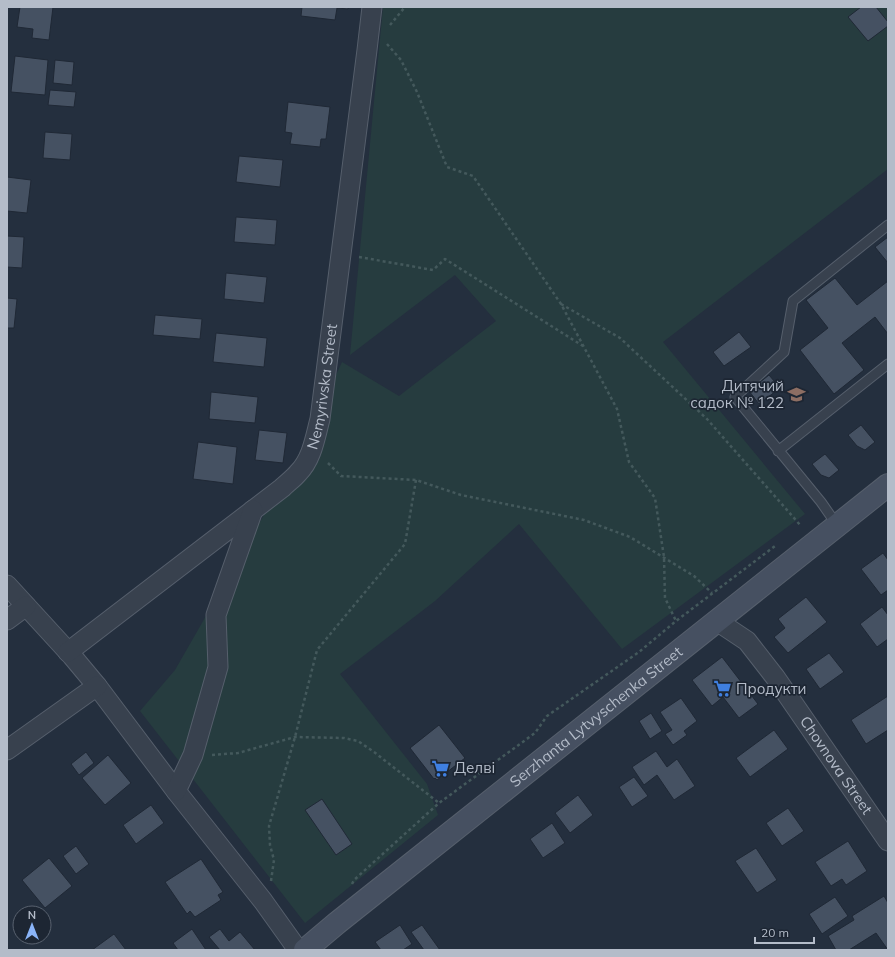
<svg xmlns="http://www.w3.org/2000/svg" width="895" height="957" viewBox="0 0 895 957" font-family="Mulish,sans-serif">
<style>
.green{fill:#263c3f}
.building{fill:#455162;stroke:#1f2835}
.lines{fill:none;stroke-linecap:round;stroke-linejoin:round}
.lane-casing{stroke:#565f6c;stroke-width:11}
.street-casing{stroke:#565f6c;stroke-width:21}
.secondary-casing{stroke:#565f6c;stroke-width:24}
.path{stroke:#44595c;stroke-width:2.5;stroke-dasharray:3 3;stroke-linecap:butt}
.lane{stroke:#38414e;stroke-width:9}
.street{stroke:#38414e;stroke-width:19}
.secondary{stroke:#465061;stroke-width:22}
.labels{text-anchor:middle;stroke-width:3.5;stroke-linejoin:round;paint-order:stroke}
.street-label{font-size:15px;fill:#b4bcc9;stroke:#1d2633}
.poi-label{font-size:15px;fill:#b4bcc9;stroke:#1d2633;text-anchor:start}
</style>
<rect width="100%" height="100%" fill="#242f3e"/>
<path class="green" d="M 383,7 L 888,7 L 888,169 L 663,342 L 805,514 L 622,649 L 519,524 L 435,601 L 340,674 L 427,784 L 438,815 L 305,923 L 140,711 L 175,670 L 304,445 L 342,362 L 399,396 L 496,321 L 455,275 L 350,355 Z"/>
<path class="building" d="M 20,7 L 53,7 L 49,40 L 32,38 L 33,29 L 17,27 Z
M 302,7 L 348,7 L 348,9 L 337,8 L 335,20 L 301,16 Z
M 861,7 L 876,7 L 888,22 L 888,26 L 868,41 L 848,17 Z
M 15,56 L 48,60 L 45,95 L 11,92 Z
M 55,60 L 74,62 L 72,85 L 53,83 Z
M 50,90 L 76,92 L 74,107 L 48,105 Z
M 288,102 L 330,107 L 326,139 L 321,139 L 320,147 L 290,144 L 292,133 L 285,132 Z
M 45,132 L 72,134 L 70,160 L 43,158 Z
M 239,156 L 283,160 L 280,187 L 236,182 Z
M 7,177 L 31,180 L 27,213 L 7,211 Z
M 236,217 L 277,220 L 275,245 L 234,242 Z
M 7,236 L 24,237 L 22,268 L 7,267 Z
M 888,237 L 888,263 L 875,247 Z
M 226,273 L 267,277 L 264,303 L 224,299 Z
M 835,278 L 857,305 L 888,281 L 888,334 L 875,317 L 842,343 L 864,370 L 834,394 L 800,350 L 828,328 L 806,300 Z
M 7,298 L 17,299 L 14,328 L 7,328 Z
M 155,315 L 202,319 L 200,339 L 153,335 Z
M 739,332 L 751,347 L 724,366 L 713,352 Z
M 216,333 L 267,338 L 264,367 L 213,362 Z
M 769,375 L 780,388 L 759,404 L 749,391 Z
M 211,392 L 258,397 L 255,423 L 209,419 Z
M 861,425 L 875,442 L 865,450 L 857,446 L 848,435 Z
M 259,430 L 287,433 L 283,463 L 255,460 Z
M 198,442 L 237,447 L 233,484 L 193,479 Z
M 825,454 L 839,470 L 829,478 L 821,475 L 812,464 Z
M 883,553 L 888,560 L 888,590 L 881,595 L 861,569 Z
M 806,597 L 827,622 L 788,653 L 774,637 L 785,628 L 778,619 Z
M 882,607 L 888,615 L 888,639 L 877,647 L 860,624 Z
M 829,653 L 844,672 L 820,689 L 806,669 Z
M 722,657 L 758,704 L 739,718 L 723,697 L 712,706 L 692,680 Z
M 888,696 L 888,730 L 866,744 L 851,720 Z
M 681,698 L 697,721 L 684,731 L 687,735 L 673,745 L 665,734 L 672,730 L 660,712 Z
M 651,713 L 662,731 L 650,739 L 639,721 Z
M 439,725 L 465,758 L 437,780 L 435,778 L 434,779 L 410,748 Z
M 774,730 L 788,749 L 750,777 L 736,758 Z
M 656,751 L 667,767 L 677,759 L 695,786 L 674,800 L 657,775 L 644,785 L 632,767 Z
M 86,752 L 94,763 L 79,775 L 71,764 Z
M 108,755 L 131,783 L 105,805 L 82,778 Z
M 634,777 L 648,796 L 632,807 L 619,787 Z
M 578,795 L 593,815 L 570,833 L 555,813 Z
M 322,799 L 352,844 L 336,855 L 305,810 Z
M 151,805 L 164,823 L 136,844 L 123,825 Z
M 788,808 L 804,831 L 782,846 L 766,823 Z
M 552,823 L 565,843 L 543,858 L 530,839 Z
M 848,841 L 867,871 L 846,885 L 842,879 L 831,886 L 815,862 Z
M 76,846 L 89,864 L 76,874 L 63,856 Z
M 756,848 L 777,880 L 757,893 L 735,861 Z
M 49,858 L 72,886 L 45,908 L 22,880 Z
M 201,859 L 223,892 L 218,895 L 221,900 L 195,917 L 190,911 L 187,914 L 165,882 Z
M 884,896 L 888,903 L 888,950 L 876,933 L 849,950 L 836,950 L 828,936 L 854,920 L 852,916 Z
M 835,897 L 848,916 L 822,934 L 809,914 Z
M 400,925 L 412,944 L 403,950 L 381,950 L 375,942 Z
M 422,925 L 440,950 L 424,950 L 411,932 Z
M 192,929 L 206,950 L 178,950 L 173,943 Z
M 220,929 L 229,941 L 240,932 L 255,950 L 220,950 L 209,937 Z
M 114,934 L 126,950 L 92,950 Z"/>
<g class="lines">
<defs>
<path id="lane" d="M 778,451 L 888,364
M 837,525 L 821,502 L 735,397 L 784,352 L 793,301 L 888,225"/>
<g id="street">
<path d="M 7,585 L 72,656 L 97,686 L 176,791 L 263,901 L 298,950"/>
<path d="M 7,620 L 26,606"/>
<path id="s1" d="M 717,621 L 747,641 L 775,677 L 888,841"/>
<path id="s2" d="M 68,652 L 282,488 C 287,483 293,479 298,473 C 312,459 315,438 320,419 L 367,50 L 372,7"/>
<path d="M 7,750 L 97,686"/>
<path d="M 176,791 L 193,755 L 218,667 L 216,615 L 253,510"/>
</g>
<g id="secondary">
<path id="s3" d="M 305,950 L 337,923 L 888,485"/>
</g>
</defs>
<use href="#lane" class="lane-casing"/>
<use href="#street" class="street-casing"/>
<use href="#secondary" class="secondary-casing"/>
<path class="path" d="M 390,25 L 405,7
M 387,44 L 401,60 L 417,92 L 447,167 L 473,176 L 561,304 L 617,409 L 629,462 L 655,498 L 664,557 L 665,598 L 676,621
M 359,257 L 433,270 L 445,259 L 583,346
M 561,304 L 620,338 L 707,419 L 801,526
M 328,463 L 341,476 L 416,480 L 461,495 L 584,520 L 630,537 L 694,576 L 712,593
M 212,755 L 238,753 L 295,737 L 344,738 L 358,741 L 374,752 L 439,803
M 271,881 L 274,860 L 270,845 L 269,826 L 295,737 L 317,650 L 405,544 L 416,480
M 352,884 L 354,880 L 439,803 L 535,733 L 547,716 L 639,652 L 676,621 L 775,546"/>
<use href="#lane" class="lane"/>
<use href="#street" class="street"/>
<use href="#secondary" class="secondary"/>
</g>
<defs>
<symbol id="school-bare" viewBox="-9 -9 18 18"><path d="M0-5L7-2L0 1L-7-2ZM-4 1L0 2.5L4 1V4Q0 6-4 4Z" fill="#8d6e63" stroke="#1d2633" stroke-width="2.5" paint-order="stroke"/></symbol>
<symbol id="supermarket-bare" viewBox="-9 -9 18 18"><path d="M-6-5.5h2.5l.6 2H6L4.5 2H-2.5L-4.4-4H-6ZM-1.5 3.2a1.3 1.3 0 1 0 .1 0ZM3 3.2a1.3 1.3 0 1 0 .1 0Z" fill="#3f7fe0" stroke="#1d2633" stroke-width="2.5" paint-order="stroke"/></symbol>
</defs>
<g fill-rule="evenodd">
<use href="#school-bare" x="784" y="382" width="25" height="25"/>
<use href="#supermarket-bare" x="710" y="676" width="25" height="25"/>
<use href="#supermarket-bare" x="428" y="756" width="25" height="25"/>
</g>
<g class="labels">
<g class="street-label">
<text dy="5" stroke="none"><textPath href="#s2" startOffset="383">Nemyrivska Street</textPath></text>
<text dy="5" stroke="none"><textPath href="#s3" startOffset="373">Serzhanta Lytvyschenka Street</textPath></text>
<text dy="5" stroke="none"><textPath href="#s1" startOffset="189">Chovnova Street</textPath></text>
</g>
<g class="poi-label">
<text x="784" y="391" text-anchor="end">Дитячий<tspan x="784" dy="17">садок № 122</tspan></text>
<text x="736" y="694">Продукти</text>
<text x="454" y="773">Делві</text>
</g>
</g>
<rect width="895" height="957" fill="none" stroke="#b4bcc9" stroke-width="16"/>
<g transform="translate(32 925)"><circle r="19" fill="#1d2633" stroke="#59626f"/>
<path d="M0-3L7 15L0 10L-7 15Z" fill="#8ab4f8"/>
<text y="-6" font-size="11" font-weight="bold" text-anchor="middle" fill="#b4bcc9">N</text>
</g>
<path d="M755 937v6h59v-6" fill="none" stroke="#b4bcc9" stroke-width="2"/>
<text x="761" y="937" font-size="12" fill="#b4bcc9" stroke="#1d2633" stroke-width="3" paint-order="stroke">20 m</text>
</svg>
